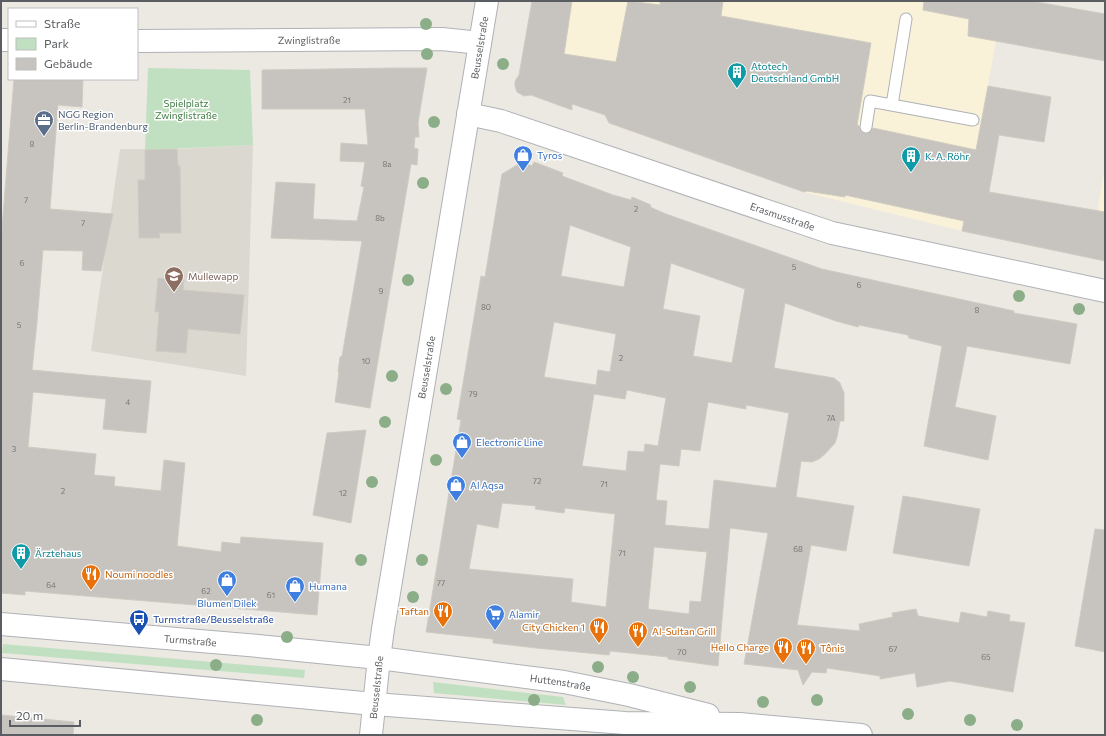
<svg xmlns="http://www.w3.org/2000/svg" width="1106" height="736" viewBox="0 0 1106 736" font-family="Commissioner,sans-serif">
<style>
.commercial{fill:#f9f2d9}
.education{fill:#dbd8d0}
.green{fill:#c1e0c1}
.building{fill:#c7c4bf;stroke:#cfcbc1;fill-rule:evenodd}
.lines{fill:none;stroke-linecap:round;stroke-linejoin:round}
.service-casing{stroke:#afb2b6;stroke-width:13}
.minor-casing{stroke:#afb2b6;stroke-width:24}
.tertiary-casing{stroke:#afb2b6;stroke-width:24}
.secondary-casing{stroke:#afb1b6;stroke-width:24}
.service{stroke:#fff;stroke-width:11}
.minor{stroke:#fff;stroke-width:22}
.tertiary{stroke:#fff;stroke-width:22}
.secondary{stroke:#fff;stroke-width:22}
.tree{fill:#8bae89}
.labels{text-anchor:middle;stroke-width:3;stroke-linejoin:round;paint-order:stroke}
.number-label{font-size:8px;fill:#757778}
.street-label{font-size:10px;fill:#5a5d61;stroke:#fff}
.culture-label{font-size:10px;fill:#0d838f;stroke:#fff;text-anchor:start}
.park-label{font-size:10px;fill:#3d7d40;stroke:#fff}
.service-label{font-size:10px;fill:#4e5e75;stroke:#fff;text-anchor:start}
.shop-label{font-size:10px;fill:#366cbe;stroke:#fff;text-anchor:start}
.education-label{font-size:10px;fill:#785e54;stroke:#fff;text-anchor:start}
.food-label{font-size:10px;fill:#c56008;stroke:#fff;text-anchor:start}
.transit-label{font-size:10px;fill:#164399;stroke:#fff;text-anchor:start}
</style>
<rect width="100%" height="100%" fill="#ebe9e2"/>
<path class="commercial" d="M 532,1 L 1003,1 L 962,231 L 804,192 L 610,124 L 607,120 L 607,116 L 573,104 L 572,110 L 531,95 L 524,96 L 521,94 L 517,91 L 515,87 L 515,81 L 519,75 Z
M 1105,166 L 1105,261 L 1090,258 Z"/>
<path class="education" d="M 253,145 L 246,376 L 91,351 L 120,149 L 177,149 Z"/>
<path class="green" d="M 148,68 L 250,70 L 253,145 L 145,150 Z
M 3,644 L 305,670 L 304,678 L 2,653 Z
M 433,682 L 563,697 L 566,705 L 434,693 Z"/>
<path class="building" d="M 532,1 L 572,1 L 564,54 L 616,62 L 628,1 L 660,5 L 660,1 L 723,1 L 721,16 L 871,43 L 857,125 L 859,126 L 860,130 L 865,134 L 869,133 L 873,128 L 976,150 L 988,86 L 1051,97 L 1044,142 L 999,135 L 989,192 L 1105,212 L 1105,261 L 962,231 L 964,221 L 845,195 L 845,197 L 807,191 L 804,192 L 609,123 L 605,115 L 572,104 L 572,110 L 531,95 L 524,96 L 517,92 L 515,86 L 515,81 L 519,75 Z
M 924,1 L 1031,1 L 1105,14 L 1105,61 L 968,36 L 969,19 L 923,10 Z
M 395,68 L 427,68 L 418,123 L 419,137 L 415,137 L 414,148 L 418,149 L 417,165 L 411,164 L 370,408 L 335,402 L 339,372 L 338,372 L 340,357 L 342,356 L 362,241 L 271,238 L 276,182 L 315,184 L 313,219 L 357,221 L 364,187 L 361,186 L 365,162 L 340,161 L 341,143 L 368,145 L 365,109 L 262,109 L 262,70 Z
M 14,79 L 83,79 L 82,107 L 58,105 L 50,209 L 113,214 L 101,271 L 82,270 L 83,251 L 43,250 L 37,322 L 32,370 L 151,381 L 146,433 L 103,429 L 106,399 L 33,392 L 28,447 L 96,454 L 94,475 L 115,477 L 114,486 L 161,491 L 164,460 L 185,463 L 177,546 L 221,552 L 222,542 L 240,544 L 241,537 L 323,543 L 317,615 L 25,591 L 25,595 L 1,593 L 1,240 Z
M 177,149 L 178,166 L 180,166 L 181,233 L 159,233 L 160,238 L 139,238 L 138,180 L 145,180 L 145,150 Z
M 522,162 L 532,166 L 534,162 L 563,173 L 562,176 L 613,195 L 631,200 L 632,197 L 651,205 L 650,207 L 666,214 L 822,269 L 1014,311 L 1014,313 L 1077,324 L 1070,364 L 967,346 L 955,407 L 996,416 L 988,460 L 924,446 L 942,346 L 909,338 L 908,335 L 859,325 L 858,327 L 836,321 L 785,303 L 774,368 L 834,378 L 840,383 L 844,393 L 844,421 L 840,421 L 837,437 L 835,443 L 825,454 L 819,459 L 812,462 L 801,461 L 796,497 L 854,506 L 846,551 L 811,545 L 797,625 L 860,631 L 859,624 L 893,617 L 892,613 L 916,609 L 918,616 L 959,623 L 961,612 L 987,617 L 988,611 L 1010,615 L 1009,621 L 1025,623 L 1013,692 L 950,681 L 917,687 L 915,673 L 880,679 L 880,676 L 827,668 L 826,673 L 812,672 L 803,685 L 798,670 L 744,664 L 768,533 L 730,528 L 718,666 L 668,659 L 668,657 L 610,651 L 609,655 L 536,648 L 493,643 L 493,639 L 426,632 L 461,420 L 457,419 L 481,276 L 485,277 L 502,174 ZM 570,225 L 631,247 L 624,287 L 561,276 ZM 671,263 L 745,289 L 732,363 L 693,356 L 700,316 L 663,309 ZM 554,322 L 616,334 L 610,372 L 598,370 L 596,385 L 544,377 ZM 627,390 L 666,398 L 658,446 L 645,444 L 644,452 L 628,451 L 626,471 L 582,466 L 594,394 L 625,399 ZM 708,402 L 746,409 L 746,405 L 789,413 L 776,488 L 714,480 L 709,529 L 665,525 L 667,501 L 656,500 L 660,464 L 679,466 L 681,449 L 700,451 ZM 502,503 L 536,506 L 535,509 L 564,513 L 565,508 L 615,514 L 606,607 L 571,602 L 573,579 L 469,569 L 477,524 L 498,528 ZM 654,547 L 707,552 L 701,602 L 690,601 L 689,614 L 648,609 Z
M 158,278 L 184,280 L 183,290 L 244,295 L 240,334 L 188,329 L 186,353 L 156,351 L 159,312 L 155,312 Z
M 366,430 L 351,523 L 313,515 L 327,433 Z
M 903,496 L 980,509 L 969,566 L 893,553 Z
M 1095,529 L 1105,530 L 1105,652 L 1075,646 Z
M 1,715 L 74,722 L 73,735 L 1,735 Z"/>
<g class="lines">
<defs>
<path id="service" d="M 892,105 L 906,19
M 866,127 L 870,101 L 973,120"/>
<g id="minor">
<path d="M 1,40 L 9,40"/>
<path id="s1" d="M 137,41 L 442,39 L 480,43"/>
<path id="s2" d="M 468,114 L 501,121 L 832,233 L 1105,291"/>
</g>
<g id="tertiary">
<path id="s3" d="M 379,658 L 564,682 L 629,695 L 708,715"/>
<path d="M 374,704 L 625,723 L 740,724 L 861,735"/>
</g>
<g id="secondary">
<path id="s4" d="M 1,624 L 258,646 L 379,658"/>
<path d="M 1,669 L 374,704"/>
<path id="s5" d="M 371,735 L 379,658 L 383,629 L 487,1"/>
</g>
</defs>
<use href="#service" class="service-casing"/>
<use href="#minor" class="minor-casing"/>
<use href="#tertiary" class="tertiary-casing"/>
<use href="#secondary" class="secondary-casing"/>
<use href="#service" class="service"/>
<use href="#minor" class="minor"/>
<use href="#tertiary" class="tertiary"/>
<use href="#secondary" class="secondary"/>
</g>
<g class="tree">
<circle cx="426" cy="24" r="6"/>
<circle cx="427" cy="54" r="6"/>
<circle cx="503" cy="64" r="6"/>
<circle cx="434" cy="122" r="6"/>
<circle cx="423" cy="183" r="6"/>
<circle cx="408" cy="280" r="6"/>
<circle cx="1019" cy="296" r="6"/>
<circle cx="1079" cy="309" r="6"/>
<circle cx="392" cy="376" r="6"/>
<circle cx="446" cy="389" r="6"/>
<circle cx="385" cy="422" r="6"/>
<circle cx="436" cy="460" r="6"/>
<circle cx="372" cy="482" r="6"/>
<circle cx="361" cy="560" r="6"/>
<circle cx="422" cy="560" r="6"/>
<circle cx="413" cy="597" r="6"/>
<circle cx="287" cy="637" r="6"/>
<circle cx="216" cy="665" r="6"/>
<circle cx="598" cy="667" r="6"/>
<circle cx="633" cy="677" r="6"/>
<circle cx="690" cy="687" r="6"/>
<circle cx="534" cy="700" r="6"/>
<circle cx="817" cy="700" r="6"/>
<circle cx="763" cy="702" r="6"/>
<circle cx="908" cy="714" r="6"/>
<circle cx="257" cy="720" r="6"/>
<circle cx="970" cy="720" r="6"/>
<circle cx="1017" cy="725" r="6"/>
</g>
<defs>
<symbol id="building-pin" viewBox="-11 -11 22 30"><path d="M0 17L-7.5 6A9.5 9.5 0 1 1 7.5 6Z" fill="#0f9aa8" stroke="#fff"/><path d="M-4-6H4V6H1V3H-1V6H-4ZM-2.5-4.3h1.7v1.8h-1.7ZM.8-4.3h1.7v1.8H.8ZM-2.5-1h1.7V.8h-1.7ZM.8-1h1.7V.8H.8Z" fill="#fff"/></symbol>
<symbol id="office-pin" viewBox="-11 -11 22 30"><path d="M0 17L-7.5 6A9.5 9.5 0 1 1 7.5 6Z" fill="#5c6f8a" stroke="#fff"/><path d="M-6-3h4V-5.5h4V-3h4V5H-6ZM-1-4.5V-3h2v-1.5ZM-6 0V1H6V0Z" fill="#fff"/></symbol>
<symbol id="shop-pin" viewBox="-11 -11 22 30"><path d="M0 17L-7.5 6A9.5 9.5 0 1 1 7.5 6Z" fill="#3f7fe0" stroke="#fff"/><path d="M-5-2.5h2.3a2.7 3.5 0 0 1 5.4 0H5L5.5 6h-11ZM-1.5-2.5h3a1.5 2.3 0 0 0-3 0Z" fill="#fff"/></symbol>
<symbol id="school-pin" viewBox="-11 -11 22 30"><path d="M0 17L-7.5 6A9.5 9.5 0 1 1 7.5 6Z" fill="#8d6e63" stroke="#fff"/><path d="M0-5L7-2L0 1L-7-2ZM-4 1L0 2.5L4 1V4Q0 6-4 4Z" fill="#fff"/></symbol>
<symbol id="restaurant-pin" viewBox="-11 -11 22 30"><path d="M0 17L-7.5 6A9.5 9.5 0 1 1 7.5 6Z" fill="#e8710a" stroke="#fff"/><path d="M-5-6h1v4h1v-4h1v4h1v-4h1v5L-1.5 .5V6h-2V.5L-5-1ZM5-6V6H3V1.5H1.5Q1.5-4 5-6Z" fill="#fff"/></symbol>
<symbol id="supermarket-pin" viewBox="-11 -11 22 30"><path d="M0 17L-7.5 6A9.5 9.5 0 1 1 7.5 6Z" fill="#3f7fe0" stroke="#fff"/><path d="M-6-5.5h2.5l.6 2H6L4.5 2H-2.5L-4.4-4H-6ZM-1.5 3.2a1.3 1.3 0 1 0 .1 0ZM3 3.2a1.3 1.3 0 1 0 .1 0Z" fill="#fff"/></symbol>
<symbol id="bus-pin" viewBox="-11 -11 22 30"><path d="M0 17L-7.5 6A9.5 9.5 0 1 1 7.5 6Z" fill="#1a4fb4" stroke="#fff"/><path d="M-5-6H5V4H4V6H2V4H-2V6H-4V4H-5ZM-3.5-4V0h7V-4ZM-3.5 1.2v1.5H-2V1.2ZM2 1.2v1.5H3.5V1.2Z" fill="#fff"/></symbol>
</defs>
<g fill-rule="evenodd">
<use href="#building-pin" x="726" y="61" width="22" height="30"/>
<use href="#office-pin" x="33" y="109" width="22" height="30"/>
<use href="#shop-pin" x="512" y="144" width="22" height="30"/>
<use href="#building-pin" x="900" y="145" width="22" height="30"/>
<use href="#school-pin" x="163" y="265" width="22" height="30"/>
<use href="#shop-pin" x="451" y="431" width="22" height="30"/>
<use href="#shop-pin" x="445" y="474" width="22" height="30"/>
<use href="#building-pin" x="10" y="542" width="22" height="30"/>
<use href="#restaurant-pin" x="80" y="563" width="22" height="30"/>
<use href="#shop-pin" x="216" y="569" width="22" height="30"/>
<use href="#shop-pin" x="284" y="575" width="22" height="30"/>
<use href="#restaurant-pin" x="432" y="600" width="22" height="30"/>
<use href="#supermarket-pin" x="484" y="603" width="22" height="30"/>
<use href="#bus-pin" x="128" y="608" width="22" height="30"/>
<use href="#restaurant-pin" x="588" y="616" width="22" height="30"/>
<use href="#restaurant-pin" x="627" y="620" width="22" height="30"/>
<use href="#restaurant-pin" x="772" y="636" width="22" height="30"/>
<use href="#restaurant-pin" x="795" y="637" width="22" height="30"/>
</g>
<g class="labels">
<g class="number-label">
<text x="347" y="103">21</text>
<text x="32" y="147">8</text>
<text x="387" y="167">8a</text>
<text x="26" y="203">7</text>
<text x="636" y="212">2</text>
<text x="380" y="221">8b</text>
<text x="83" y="226">7</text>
<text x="22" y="266">6</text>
<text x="794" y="270">5</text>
<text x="859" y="288">6</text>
<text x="381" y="294">9</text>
<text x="486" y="310">80</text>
<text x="977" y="313">8</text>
<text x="19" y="328">5</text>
<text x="621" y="361">2</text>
<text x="366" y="364">10</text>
<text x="473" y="397">79</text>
<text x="128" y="405">4</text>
<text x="831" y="421">7A</text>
<text x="14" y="452">3</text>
<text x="537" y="484">72</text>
<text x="604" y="487">71</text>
<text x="63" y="494">2</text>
<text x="343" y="496">12</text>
<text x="798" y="552">68</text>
<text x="622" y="556">71</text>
<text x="441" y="586">77</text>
<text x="51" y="588">64</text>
<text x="206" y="594">62</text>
<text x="271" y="598">61</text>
<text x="893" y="652">67</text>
<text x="682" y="655">70</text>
<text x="986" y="660">65</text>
</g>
<g class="street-label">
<text dy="4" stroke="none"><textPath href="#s1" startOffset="172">Zwinglistraße</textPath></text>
<text dy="4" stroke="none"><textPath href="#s5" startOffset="696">Beusselstraße</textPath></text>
<text dy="4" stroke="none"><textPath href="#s2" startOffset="331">Erasmusstraße</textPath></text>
<text dy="4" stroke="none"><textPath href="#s5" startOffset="372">Beusselstraße</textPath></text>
<text dy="4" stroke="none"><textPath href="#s4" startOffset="190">Turmstraße</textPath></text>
<text dy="4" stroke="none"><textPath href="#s3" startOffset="183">Huttenstraße</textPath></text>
<text dy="4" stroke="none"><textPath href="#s5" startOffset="48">Beusselstraße</textPath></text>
</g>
<g class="culture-label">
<text x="751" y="70">Atotech<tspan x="751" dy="12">Deutschland GmbH</tspan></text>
<text x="925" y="160">K. A. Röhr</text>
<text x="35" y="557">Ärztehaus</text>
</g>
<g class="park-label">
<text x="186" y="107">Spielplatz<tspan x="186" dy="12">Zwinglistraße</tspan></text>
</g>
<g class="service-label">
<text x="58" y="118">NGG Region<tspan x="58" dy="12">Berlin-Brandenburg</tspan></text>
</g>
<g class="shop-label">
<text x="537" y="159">Tyros</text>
<text x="476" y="446">Electronic Line</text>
<text x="470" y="489">Al Aqsa</text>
<text x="309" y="590">Humana</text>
<text x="227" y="607" text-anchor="middle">Blumen Dilek</text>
<text x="509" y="618">Alamir</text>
</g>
<g class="education-label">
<text x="188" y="280">Mullewapp</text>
</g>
<g class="food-label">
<text x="105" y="578">Noumi noodles</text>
<text x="429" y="615" text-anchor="end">Taftan</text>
<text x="585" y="631" text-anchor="end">City Chicken 1</text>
<text x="652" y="635">Al-Sultan Grill</text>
<text x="769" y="651" text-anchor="end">Hello Charge</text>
<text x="820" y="652">Tônis</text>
</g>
<g class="transit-label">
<text x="153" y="623">Turmstraße/Beusselstraße</text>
</g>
</g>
<rect width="1106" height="736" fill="none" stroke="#5a5d61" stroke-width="4"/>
<rect x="8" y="8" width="130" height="72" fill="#ffffff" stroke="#bdbec0"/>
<rect x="16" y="21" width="20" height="6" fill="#ffffff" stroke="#bdbec0"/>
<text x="44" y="28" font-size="12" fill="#5a5d61">Straße</text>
<rect x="16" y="38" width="20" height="12" fill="#c1e0c1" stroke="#bdbec0"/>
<text x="44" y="48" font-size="12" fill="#5a5d61">Park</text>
<rect x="16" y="58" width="20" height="12" fill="#c7c4bf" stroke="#bdbec0"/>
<text x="44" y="68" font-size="12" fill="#5a5d61">Gebäude</text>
<path d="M10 720v6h70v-6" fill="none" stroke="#5a5d61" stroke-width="2"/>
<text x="16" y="720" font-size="12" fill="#5a5d61" stroke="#ffffff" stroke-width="3" paint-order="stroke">20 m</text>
</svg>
